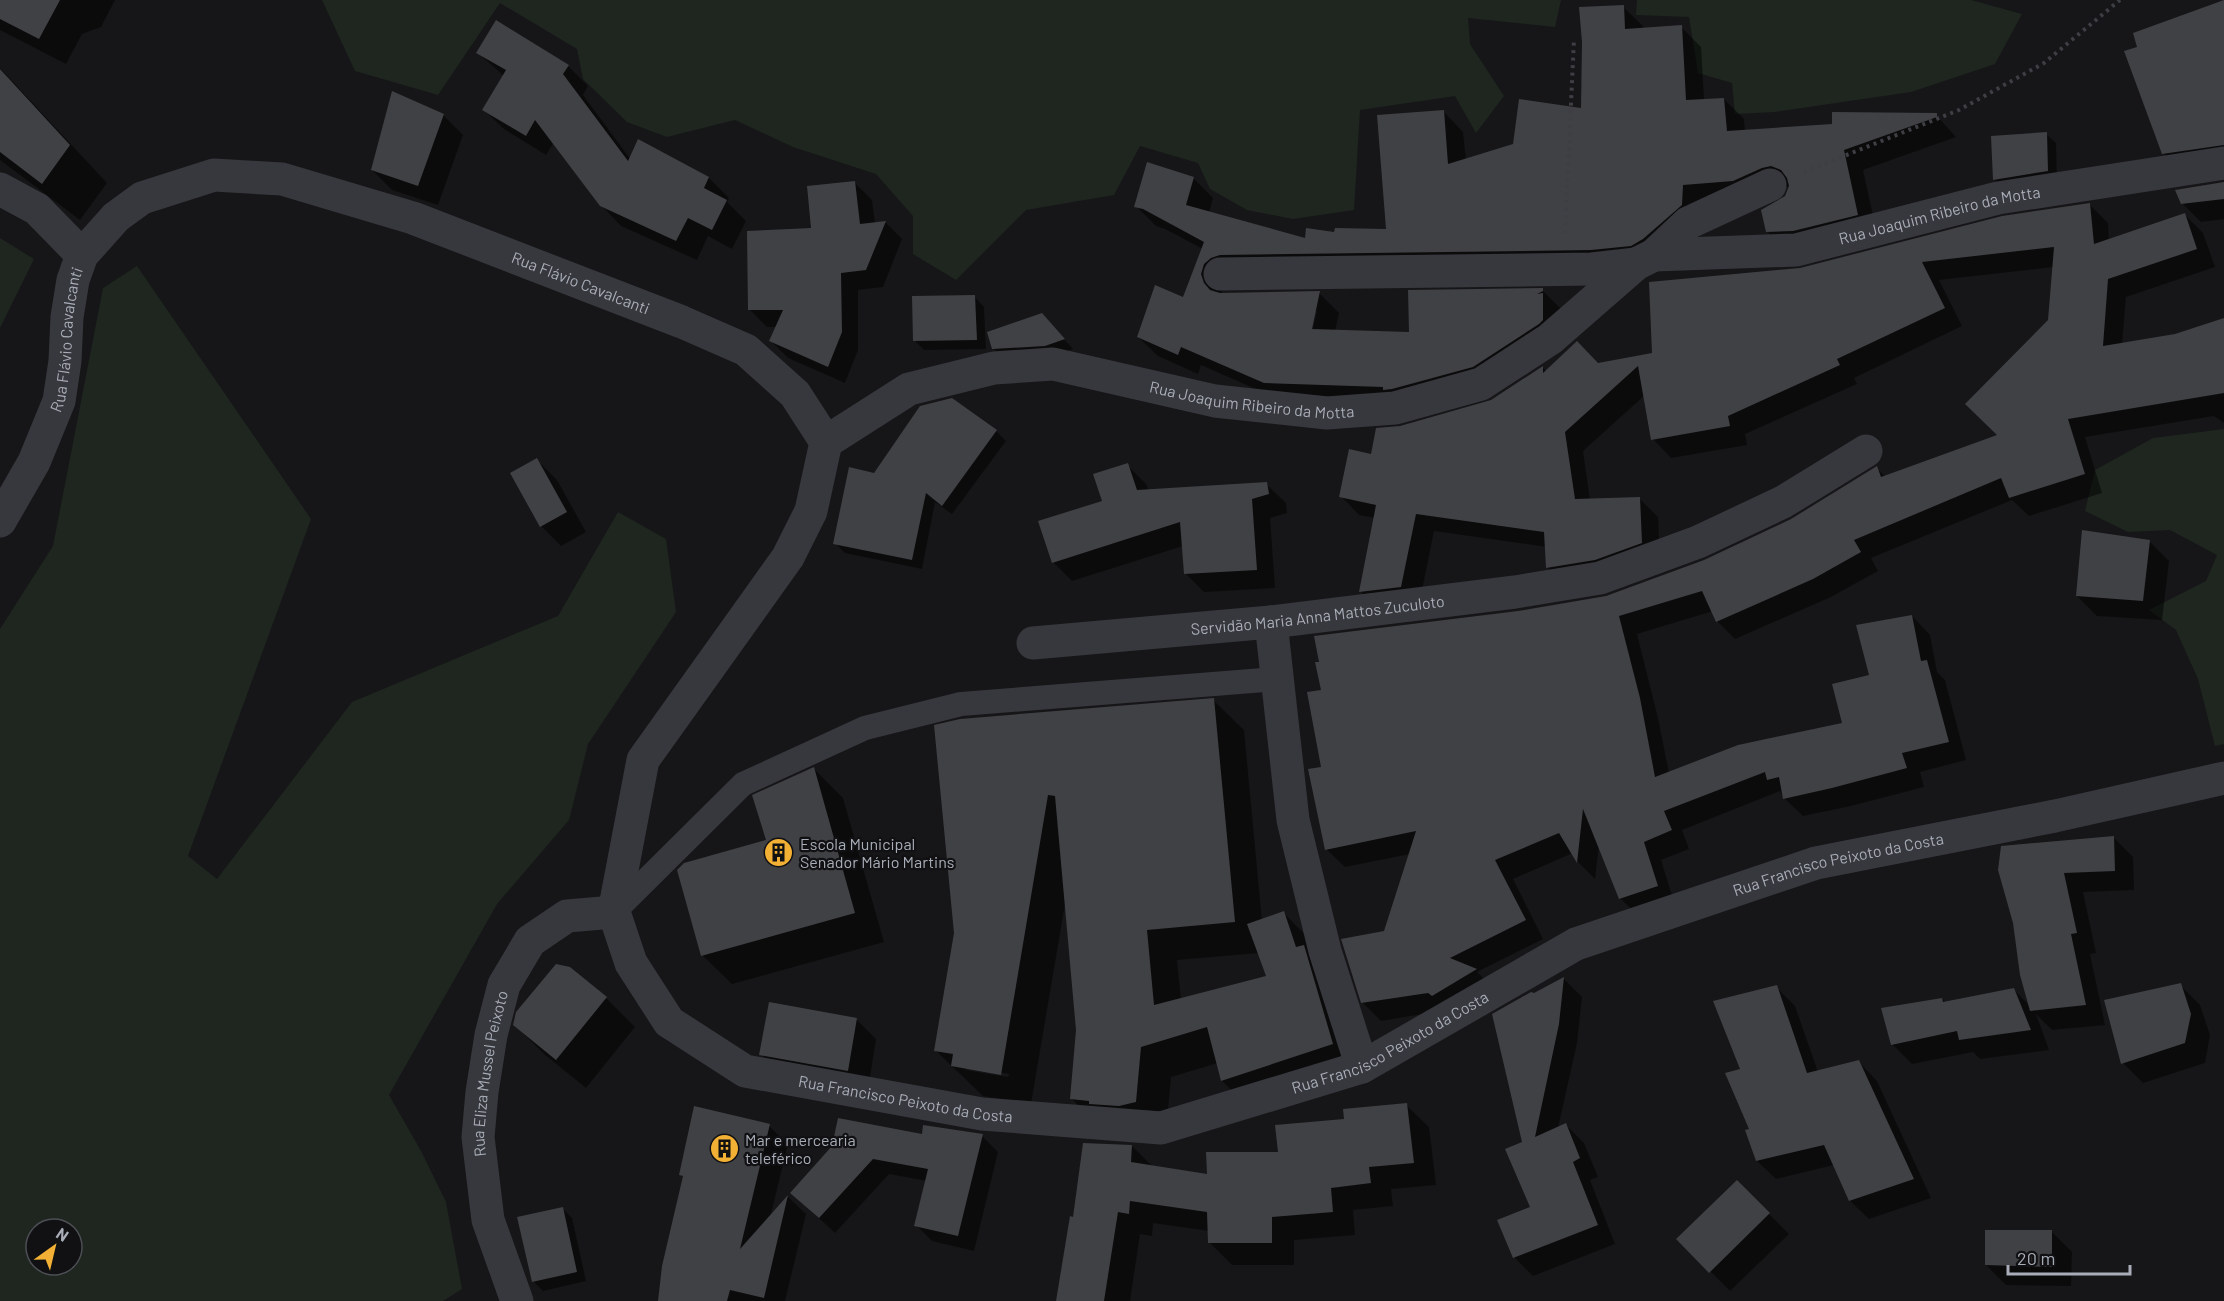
<svg xmlns="http://www.w3.org/2000/svg" width="2224" height="1301" viewBox="0 0 2224 1301" font-family="Barlow,sans-serif">
<style>
.green{fill:#1e261f;fill-rule:evenodd}
.shadow{fill:#0007;fill-rule:evenodd}
.building{fill:#404145}
.lines{fill:none;stroke-linecap:round;stroke-linejoin:round}
.path{stroke:#3d3f44;stroke-width:4;stroke-dasharray:3 4.5;stroke-linecap:butt}
.lane{stroke:#37383d;stroke-width:24}
.street{stroke:#37383d;stroke-width:33}
.labels{text-anchor:middle;stroke-width:4.5;stroke-linejoin:round;paint-order:stroke}
.street-label{font-size:16px;fill:#a8adb8;stroke:#111113}
.poi-label{font-size:16px;fill:#a8adb8;stroke:#111113;text-anchor:start}
</style>
<rect width="100%" height="100%" fill="#161618"/>
<path class="green" d="M 322,0 L 1561,0 L 1555,27 L 1468,18 L 1470,44 L 1504,96 L 1476,133 L 1455,96 L 1360,110 L 1354,210 L 1293,219 L 1247,210 L 1210,189 L 1198,163 L 1140,146 L 1114,195 L 1026,210 L 956,280 L 913,254 L 913,216 L 876,174 L 793,147 L 735,120 L 667,137 L 627,122 L 583,79 L 577,49 L 500,3 L 438,95 L 355,71 Z
M 1637,0 L 1971,0 L 2022,14 L 1995,64 L 1911,92 L 1775,112 L 1735,114 L 1732,83 L 1698,73 L 1689,17 L 1636,15 Z
M 0,238 L 34,259 L 0,328 Z
M 137,266 L 311,519 L 188,856 L 217,879 L 352,702 L 558,616 L 618,512 L 666,539 L 676,612 L 588,744 L 569,820 L 497,904 L 389,1095 L 421,1151 L 446,1202 L 462,1289 L 443,1301 L 0,1301 L 0,629 L 53,546 L 103,288 ZM 36,1229 L 72,1229 L 72,1265 L 36,1265 Z
M 2224,429 L 2224,744 L 2215,746 L 2198,679 L 2176,630 L 2149,610 L 2206,581 L 2217,555 L 2170,530 L 2128,532 L 2085,511 L 2095,470 L 2153,438 Z"/>
<path class="shadow" d="M 0,0 L 115,0 L 101,27 L 82,34 L 66,64 L 0,30 Z
M 2224,1 L 2224,165 L 2182,172 L 2163,153 L 2139,48 Z
M 1623,7 L 1643,26 L 1643,29 L 1681,27 L 1701,47 L 1704,100 L 1724,99 L 1744,119 L 1745,131 L 1833,125 L 1936,115 L 1956,137 L 1863,170 L 1877,234 L 1788,252 L 1768,232 L 1790,186 L 1703,204 L 1663,259 L 1223,284 L 1221,294 L 1319,293 L 1339,313 L 1335,331 L 1411,334 L 1542,290 L 1562,310 L 1493,386 L 1285,402 L 1201,365 L 1198,374 L 1158,356 L 1138,337 L 1184,299 L 1203,249 L 1165,229 L 1156,226 L 1136,206 L 1193,178 L 1213,198 L 1209,213 L 1306,240 L 1336,233 L 1388,231 L 1444,112 L 1463,132 L 1466,160 L 1514,145 L 1582,110 ZM 1314,311 L 1317,311 L 1311,336 L 1308,336 Z
M 478,53 L 568,66 L 588,86 L 583,95 L 631,160 L 639,141 L 709,178 L 729,198 L 727,202 L 746,221 L 732,249 L 708,236 L 697,260 L 621,226 L 601,205 L 554,142 L 546,155 L 504,129 L 484,110 L 504,76 Z
M 0,68 L 107,183 L 80,220 L 0,160 Z
M 443,115 L 463,135 L 438,205 L 392,190 L 372,170 Z
M 2046,134 L 2056,143 L 2057,181 L 2004,189 L 1994,179 Z
M 855,183 L 872,200 L 875,224 L 885,222 L 902,239 L 883,287 L 858,290 L 858,350 L 845,383 L 788,358 L 771,341 L 777,327 L 767,327 L 750,310 L 813,229 Z
M 2224,183 L 2224,219 L 2201,222 L 2182,203 Z
M 2089,204 L 2108,223 L 2109,241 L 2185,215 L 2203,233 L 2215,267 L 2126,297 L 2122,344 L 2175,335 L 2224,320 L 2224,423 L 2214,416 L 2085,437 L 2102,493 L 2029,516 L 2012,500 L 1871,558 L 1878,571 L 1831,597 L 1735,639 L 1717,621 L 1713,611 L 1637,634 L 1658,718 L 1669,773 L 1844,724 L 1871,676 L 1912,616 L 1930,635 L 1937,672 L 1945,680 L 1966,760 L 1920,772 L 1924,787 L 1851,806 L 1803,816 L 1784,798 L 1780,791 L 1682,830 L 1689,849 L 1661,860 L 1675,905 L 1639,917 L 1620,898 L 1599,845 L 1595,879 L 1578,862 L 1573,853 L 1513,879 L 1543,939 L 1477,972 L 1494,988 L 1447,1010 L 1381,1021 L 1363,1003 L 1410,854 L 1345,867 L 1326,849 L 1323,691 L 1518,612 L 1607,597 L 1705,561 L 1792,520 L 1876,468 L 1886,477 L 1999,436 L 2049,321 L 2054,267 L 1939,280 L 1962,326 L 1854,378 L 1857,384 L 1745,434 L 1747,445 L 1671,458 L 1653,439 L 1645,395 L 1583,451 L 1590,500 L 1639,498 L 1658,517 L 1660,561 L 1566,586 L 1547,567 L 1547,547 L 1434,531 L 1419,605 L 1379,610 L 1361,592 L 1375,518 L 1359,515 L 1341,496 L 1373,456 L 1400,428 L 1492,401 L 1543,368 L 1547,372 L 1653,355 L 1801,270 Z
M 975,297 L 984,307 L 986,349 L 924,350 L 914,340 Z
M 1051,325 L 1073,349 L 1056,355 L 1004,358 L 994,349 Z
M 952,399 L 996,431 L 1006,441 L 952,514 L 935,502 L 922,569 L 845,553 L 835,543 L 874,474 Z
M 537,460 L 557,480 L 586,532 L 561,546 L 541,526 Z
M 1127,465 L 1146,484 L 1149,491 L 1266,484 L 1286,503 L 1287,513 L 1270,518 L 1275,588 L 1204,592 L 1185,573 L 1183,546 L 1072,581 L 1053,562 L 1103,502 Z
M 2149,541 L 2169,561 L 2162,620 L 2097,616 L 2077,596 Z
M 1213,700 L 1244,730 L 1262,921 L 1284,913 L 1314,944 L 1362,1074 L 1253,1111 L 1222,1081 L 1218,1063 L 1171,1077 L 1166,1132 L 1102,1129 L 1071,1098 L 1077,1030 L 1065,904 L 1031,1104 L 983,1096 L 936,1051 L 956,933 L 936,727 ZM 1259,953 L 1268,978 L 1181,1000 L 1177,960 ZM 966,1067 L 1009,1074 L 1008,1077 L 966,1070 Z
M 814,769 L 843,798 L 884,942 L 732,984 L 702,955 L 767,841 Z
M 2113,837 L 2133,857 L 2134,890 L 2083,892 L 2096,953 L 2090,954 L 2105,1025 L 2052,1030 L 2036,1014 L 2049,1050 L 1980,1059 L 1973,1052 L 1912,1064 L 1892,1044 L 1942,999 L 1946,1003 L 2014,990 L 2030,1006 L 2014,923 L 2000,870 Z
M 1564,979 L 1582,997 L 1577,1043 L 1558,1128 L 1566,1125 L 1584,1143 L 1598,1177 L 1590,1180 L 1615,1244 L 1533,1276 L 1514,1257 L 1532,1208 L 1524,1143 L 1534,995 Z
M 2180,985 L 2200,1005 L 2210,1035 L 2205,1063 L 2143,1083 L 2123,1063 L 2106,1001 Z
M 1776,987 L 1795,1006 L 1818,1072 L 1859,1062 L 1877,1081 L 1931,1198 L 1869,1219 L 1850,1201 L 1834,1165 L 1776,1179 L 1757,1161 L 1747,1131 L 1751,1130 L 1742,1070 Z
M 606,998 L 635,1027 L 586,1088 L 544,1054 L 515,1025 Z
M 856,1019 L 876,1039 L 868,1090 L 781,1074 L 761,1054 Z
M 1406,1105 L 1429,1127 L 1436,1185 L 1391,1189 L 1393,1206 L 1353,1210 L 1355,1235 L 1294,1240 L 1294,1265 L 1232,1265 L 1209,1242 L 1209,1231 L 1153,1223 L 1152,1236 L 1140,1234 L 1130,1301 L 1058,1301 L 1075,1218 L 1132,1146 L 1153,1167 L 1208,1176 L 1279,1153 L 1346,1120 Z
M 769,1126 L 788,1144 L 770,1218 L 788,1197 L 806,1214 L 785,1301 L 659,1301 L 684,1177 L 680,1174 Z
M 924,1136 L 982,1136 L 998,1152 L 974,1251 L 932,1241 L 916,1225 L 927,1181 L 889,1174 L 835,1233 L 808,1208 L 834,1146 Z
M 1737,1182 L 1789,1234 L 1730,1291 L 1678,1239 Z
M 562,1208 L 572,1218 L 586,1281 L 543,1291 L 533,1281 Z
M 2052,1232 L 2072,1252 L 2071,1286 L 2006,1285 L 1986,1265 Z"/>
<path class="building" d="M 0,0 L 60,0 L 39,39 L 0,19 Z
M 2224,0 L 2224,145 L 2162,154 L 2124,51 L 2137,47 L 2133,33 Z
M 1624,5 L 1625,29 L 1682,25 L 1686,100 L 1724,98 L 1727,131 L 1832,124 L 1832,112 L 1937,113 L 1937,117 L 1844,150 L 1858,215 L 1793,231 L 1766,232 L 1761,210 L 1785,196 L 1789,186 L 1787,178 L 1781,170 L 1771,166 L 1762,168 L 1733,181 L 1683,185 L 1682,205 L 1643,239 L 1631,246 L 1591,250 L 1220,255 L 1211,258 L 1204,264 L 1201,274 L 1204,283 L 1210,290 L 1220,293 L 1320,291 L 1312,329 L 1409,332 L 1408,290 L 1543,288 L 1543,291 L 1537,294 L 1543,293 L 1543,320 L 1539,324 L 1473,367 L 1392,389 L 1383,390 L 1383,387 L 1264,383 L 1181,347 L 1178,355 L 1137,337 L 1155,285 L 1183,297 L 1204,242 L 1143,209 L 1134,207 L 1147,162 L 1194,177 L 1186,205 L 1305,238 L 1306,228 L 1334,232 L 1335,228 L 1386,229 L 1377,115 L 1444,110 L 1448,164 L 1513,144 L 1519,99 L 1581,108 L 1582,42 L 1579,7 Z
M 496,20 L 569,65 L 563,74 L 628,161 L 638,139 L 709,177 L 704,188 L 727,200 L 712,230 L 688,218 L 676,241 L 600,206 L 535,120 L 526,136 L 482,110 L 506,70 L 476,53 Z
M 0,69 L 70,145 L 42,184 L 0,152 Z
M 392,91 L 444,114 L 418,186 L 371,170 Z
M 2047,132 L 2048,171 L 1993,180 L 1991,136 Z
M 855,181 L 860,224 L 886,221 L 866,270 L 841,273 L 842,332 L 828,367 L 769,341 L 783,310 L 748,310 L 747,231 L 811,228 L 807,186 Z
M 2224,182 L 2224,199 L 2181,204 L 2175,190 Z
M 2090,203 L 2094,244 L 2185,213 L 2197,249 L 2108,279 L 2103,346 L 2175,334 L 2224,318 L 2224,393 L 2068,419 L 2085,474 L 2009,498 L 2001,478 L 1854,540 L 1861,552 L 1813,579 L 1716,622 L 1702,591 L 1619,616 L 1640,698 L 1655,777 L 1738,745 L 1842,723 L 1832,684 L 1869,675 L 1856,625 L 1912,615 L 1921,661 L 1927,660 L 1949,742 L 1902,753 L 1907,768 L 1832,788 L 1783,799 L 1779,777 L 1767,780 L 1765,772 L 1664,811 L 1672,830 L 1644,842 L 1658,886 L 1619,899 L 1583,809 L 1577,863 L 1559,833 L 1495,860 L 1526,920 L 1450,958 L 1477,969 L 1432,996 L 1428,993 L 1361,1003 L 1341,939 L 1384,931 L 1416,831 L 1325,850 L 1308,769 L 1321,767 L 1307,692 L 1321,690 L 1315,662 L 1319,662 L 1314,636 L 1518,611 L 1606,596 L 1704,560 L 1791,519 L 1877,466 L 1881,477 L 1997,435 L 1965,404 L 2048,320 L 2054,247 L 1922,262 L 1945,308 L 1837,359 L 1840,365 L 1728,416 L 1730,426 L 1651,440 L 1638,366 L 1565,432 L 1575,499 L 1640,497 L 1642,543 L 1595,560 L 1546,568 L 1544,532 L 1416,514 L 1401,587 L 1359,592 L 1376,505 L 1339,497 L 1349,449 L 1371,454 L 1376,428 L 1400,426 L 1491,400 L 1543,366 L 1543,373 L 1577,341 L 1598,363 L 1652,353 L 1649,282 L 1800,268 L 2002,216 Z
M 975,295 L 977,340 L 913,341 L 912,296 Z
M 1042,313 L 1065,339 L 1045,346 L 992,349 L 987,332 Z
M 952,398 L 997,430 L 942,506 L 926,493 L 912,560 L 833,544 L 849,467 L 874,473 L 920,406 Z
M 537,458 L 567,512 L 540,527 L 510,473 Z
M 1128,463 L 1137,490 L 1267,482 L 1269,494 L 1252,499 L 1257,570 L 1184,574 L 1180,522 L 1052,563 L 1038,521 L 1102,501 L 1093,474 Z
M 2082,530 L 2150,540 L 2143,601 L 2076,596 Z
M 1214,698 L 1235,922 L 1147,930 L 1154,1005 L 1266,976 L 1247,924 L 1284,911 L 1296,947 L 1304,945 L 1333,1044 L 1221,1081 L 1207,1027 L 1141,1047 L 1136,1102 L 1119,1106 L 1089,1104 L 1089,1101 L 1070,1099 L 1076,1030 L 1055,796 L 1048,795 L 1001,1075 L 951,1066 L 953,1054 L 934,1051 L 954,933 L 934,725 L 960,719 Z
M 814,767 L 855,913 L 701,956 L 677,870 L 684,863 L 766,840 L 752,795 Z
M 2114,836 L 2115,871 L 2064,873 L 2077,933 L 2071,934 L 2086,1005 L 2030,1011 L 2020,975 L 2013,923 L 1998,870 L 2001,846 Z
M 556,964 L 570,967 L 607,997 L 556,1060 L 513,1025 L 516,1012 Z
M 1564,977 L 1559,1024 L 1535,1137 L 1566,1123 L 1580,1158 L 1573,1162 L 1598,1225 L 1513,1258 L 1497,1220 L 1530,1207 L 1505,1149 L 1522,1142 L 1492,1014 L 1531,992 L 1534,993 Z
M 2181,983 L 2191,1014 L 2185,1043 L 2121,1064 L 2104,1000 Z
M 1777,985 L 1807,1073 L 1859,1060 L 1914,1179 L 1849,1201 L 1824,1145 L 1756,1161 L 1745,1130 L 1749,1129 L 1725,1073 L 1740,1069 L 1713,1001 Z
M 2014,988 L 2031,1030 L 1959,1040 L 1957,1031 L 1891,1045 L 1881,1008 L 1942,998 L 1943,1002 Z
M 769,1002 L 857,1018 L 848,1071 L 759,1055 Z
M 1407,1103 L 1414,1163 L 1369,1167 L 1371,1183 L 1331,1188 L 1333,1212 L 1272,1217 L 1272,1243 L 1208,1243 L 1207,1212 L 1130,1201 L 1129,1214 L 1118,1212 L 1104,1301 L 1056,1301 L 1070,1216 L 1073,1217 L 1083,1143 L 1132,1145 L 1131,1162 L 1207,1174 L 1206,1152 L 1278,1152 L 1275,1125 L 1344,1119 L 1343,1109 Z
M 694,1106 L 770,1124 L 740,1249 L 788,1195 L 764,1298 L 730,1290 L 727,1301 L 658,1301 L 662,1266 L 683,1176 L 679,1175 Z
M 838,1118 L 922,1134 L 923,1125 L 983,1134 L 958,1236 L 914,1226 L 928,1169 L 873,1159 L 819,1218 L 790,1193 L 832,1146 Z
M 1737,1180 L 1770,1213 L 1709,1273 L 1676,1239 Z
M 563,1207 L 577,1272 L 532,1282 L 517,1217 Z
M 1985,1230 L 2052,1230 L 2052,1267 L 1985,1265 Z"/>
<g class="lines">
<path class="path" d="M 1804,172 L 1959,110 L 2044,63 L 2120,0
M 1565,233 L 1574,39"/>
<path class="lane" d="M 614,912 L 743,784 L 865,728 L 961,704 L 1277,679"/>
<g class="street">
<path d="M 0,189 L 37,209 L 82,255"/>
<path id="s1" d="M 1654,255 L 1796,250 L 1998,198 L 2224,163"/>
<path d="M 1220,274 L 1592,269 L 1636,264"/>
<path id="s2" d="M 826,442 L 909,389 L 994,368 L 1053,364 L 1215,401 L 1327,413 L 1395,408 L 1481,384 L 1550,339 L 1636,264 L 1654,255 L 1688,223 L 1770,185"/>
<path id="s3" d="M 0,521 L 34,462 L 59,401 L 65,361 L 67,317 L 73,280 L 82,255 L 116,217 L 142,198 L 214,175 L 282,179 L 413,218 L 682,322 L 746,350 L 795,394 L 826,442 L 811,511 L 788,557 L 643,760 L 614,912 L 631,963 L 669,1022 L 745,1071 L 982,1114 L 1161,1128 L 1362,1067 L 1576,944 L 1816,863 L 2055,816 L 2224,778"/>
<path d="M 1271,622 L 1293,820 L 1325,951 L 1362,1067"/>
<path id="s4" d="M 1033,643 L 1271,622 L 1515,592 L 1600,578 L 1698,542 L 1783,502 L 1866,451"/>
<path id="s5" d="M 517,1301 L 488,1220 L 478,1137 L 482,1092 L 491,1035 L 504,985 L 530,941 L 567,916 L 614,912"/>
</g>
</g>
<defs>
<symbol id="building-disc" viewBox="-11 -11 22 22"><circle r="9.5" fill="#f2b134" stroke="#111113"/><path d="M-4-6H4V6H1V3H-1V6H-4ZM-2.5-4.3h1.7v1.8h-1.7ZM.8-4.3h1.7v1.8H.8ZM-2.5-1h1.7V.8h-1.7ZM.8-1h1.7V.8H.8Z" fill="#111"/></symbol>
</defs>
<g fill-rule="evenodd">
<use href="#building-disc" x="762" y="836" width="33" height="33"/>
<use href="#building-disc" x="708" y="1132" width="33" height="33"/>
</g>
<g class="labels">
<g class="street-label">
<text dy="6" stroke="none"><textPath href="#s1" startOffset="290">Rua Joaquim Ribeiro da Motta</textPath></text>
<text dy="6" stroke="none"><textPath href="#s3" startOffset="826">Rua Flávio Cavalcanti</textPath></text>
<text dy="6" stroke="none"><textPath href="#s3" startOffset="196">Rua Flávio Cavalcanti</textPath></text>
<text dy="6" stroke="none"><textPath href="#s2" startOffset="448">Rua Joaquim Ribeiro da Motta</textPath></text>
<text dy="6" stroke="none"><textPath href="#s4" startOffset="286">Servidão Maria Anna Mattos Zuculoto</textPath></text>
<text dy="6" stroke="none"><textPath href="#s3" startOffset="3020">Rua Francisco Peixoto da Costa</textPath></text>
<text dy="6" stroke="none"><textPath href="#s3" startOffset="2534">Rua Francisco Peixoto da Costa</textPath></text>
<text dy="6" stroke="none"><textPath href="#s5" startOffset="234">Rua Eliza Mussel Peixoto</textPath></text>
<text dy="6" stroke="none"><textPath href="#s3" startOffset="2031">Rua Francisco Peixoto da Costa</textPath></text>
</g>
<g class="poi-label">
<text x="800" y="850">Escola Municipal<tspan x="800" dy="18">Senador Mário Martins</tspan></text>
<text x="745" y="1146">Mar e mercearia<tspan x="745" dy="18">teleférico</tspan></text>
</g>
</g>
<g transform="translate(54 1247) rotate(34)"><circle r="28" fill="#111113" stroke="#4d4f55" stroke-width="1.5"/>
<path d="M0-4.5L10 22L0 15L-10 22Z" fill="#f2b134"/>
<text y="-9" font-size="16" font-weight="bold" text-anchor="middle" fill="#a8adb8">N</text>
</g>
<path d="M2008 1265v9h122v-9" fill="none" stroke="#a8adb8" stroke-width="3"/>
<text x="2017" y="1265" font-size="18" fill="#a8adb8" stroke="#111113" stroke-width="4.5" paint-order="stroke">20 m</text>
</svg>
